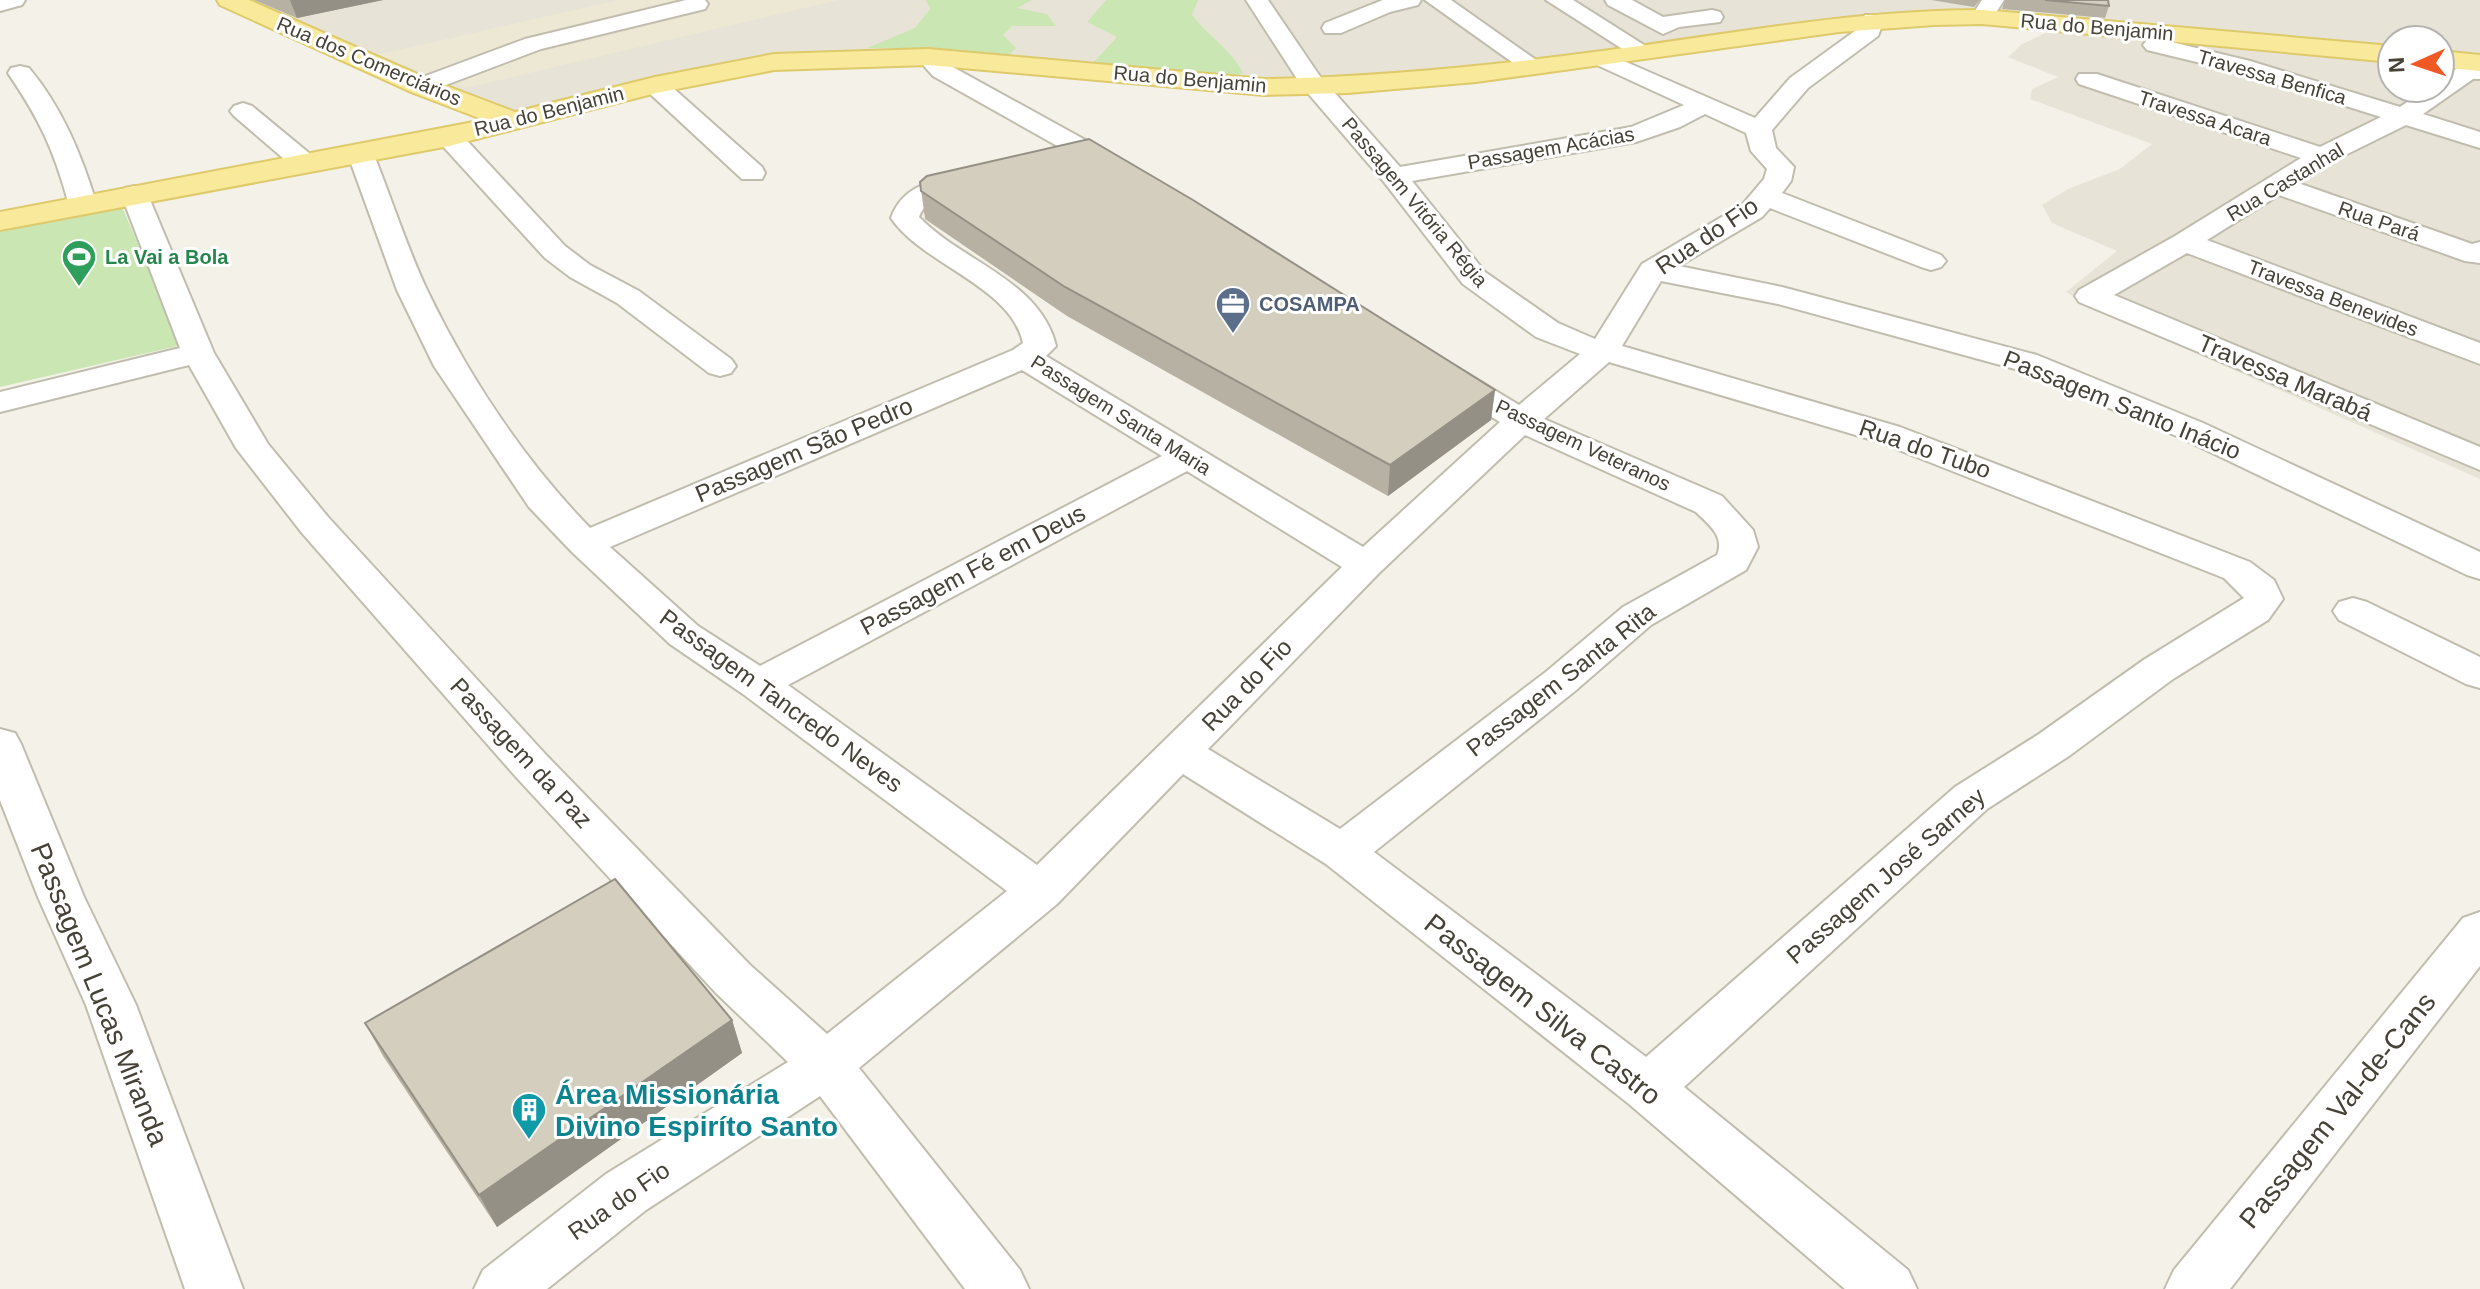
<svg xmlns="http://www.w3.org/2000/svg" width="2480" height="1289" viewBox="0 0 2480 1289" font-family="Arial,sans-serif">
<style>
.residential{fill:#e7e4d7}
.education{fill:#ece8d3}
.green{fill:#c9e6b3}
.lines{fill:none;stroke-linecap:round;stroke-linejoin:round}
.minor-casing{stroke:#c1bdae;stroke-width:4}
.major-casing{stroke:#dec96b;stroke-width:4}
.minor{fill:#fff;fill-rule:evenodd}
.major{fill:#f9e99b;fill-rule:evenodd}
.wall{fill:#b6b1a3}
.shaded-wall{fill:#949085}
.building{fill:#d4cebe;stroke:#949085;stroke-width:2}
.labels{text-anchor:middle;stroke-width:6;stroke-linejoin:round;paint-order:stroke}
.far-street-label{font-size:20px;fill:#464237;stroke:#fff}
.far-leisure-label{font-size:20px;font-weight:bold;fill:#27864d;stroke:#fff;text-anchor:start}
.far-service-label{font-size:20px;font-weight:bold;fill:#4e5e75;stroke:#fff;text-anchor:start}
.street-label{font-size:24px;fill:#464237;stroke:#fff}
.near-street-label{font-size:28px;fill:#464237;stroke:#fff}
.near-culture-label{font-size:28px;font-weight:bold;fill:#0d838f;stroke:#fff;text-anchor:start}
</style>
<rect width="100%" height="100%" fill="#f3f1e8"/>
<path class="residential" d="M 229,0 L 2480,0 L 2480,56 L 2440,53 L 2440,40 L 2392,40 L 2392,49 L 1984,12 L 1603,59 L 1304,87 L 936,55 L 675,80 L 519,116 Z
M 2050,31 L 2123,33 L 2392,59 L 2392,88 L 2440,88 L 2440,65 L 2480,68 L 2480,479 L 2085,304 L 2066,292 L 2117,251 L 2052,223 L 2042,205 L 2068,189 L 2120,169 L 2152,144 L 2030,99 L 2032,89 L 2058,77 L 2008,57 L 2022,44 Z"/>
<path class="education" d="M 619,0 L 838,0 L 466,88 L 376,55 Z"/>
<path class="green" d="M 926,0 L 1032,0 L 1017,8 L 1047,14 L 1056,26 L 1012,26 L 1003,35 L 1016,48 L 1007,57 L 925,48 L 867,48 L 915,28 L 930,9 Z
M 1106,0 L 1198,0 L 1192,15 C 1208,36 1231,49 1243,73 L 1230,76 L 1093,63 L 1117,37 L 1087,22 Z
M 122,207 L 182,345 L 0,387 L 0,232 Z"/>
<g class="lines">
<defs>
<path id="minor" d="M 0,0 L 25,0 L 22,5 L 0,11 Z
M 686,0 L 705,0 L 708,4 L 705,9 L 541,49 L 430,91 L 412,91 L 409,86 L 412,81 L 525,39 Z
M 1246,0 L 1268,0 L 1319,75 L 1400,167 L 1631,127 L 1684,105 L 1595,64 L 1591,59 L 1595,54 L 1603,52 L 1755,118 L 1790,78 L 1859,28 L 1865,15 L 1881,15 L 1884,20 L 1878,36 L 1808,88 L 1772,130 L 1776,148 L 1794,167 L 1791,181 L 1782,193 L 1941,255 L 1946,261 L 1941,267 L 1931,270 L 1921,267 L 1770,208 L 1762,217 L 1679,266 L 1782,287 L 2037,355 L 2203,423 L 2480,552 L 2480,579 L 2467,575 L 2179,437 L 2015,369 L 1778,304 L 1661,281 L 1622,346 L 1900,427 L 2250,562 L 2274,580 L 2283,599 L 2268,620 L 2173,679 L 2069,756 L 1987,809 L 1684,1087 L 1908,1270 L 1917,1289 L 1845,1289 L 1629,1104 L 1326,864 L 1183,774 L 1057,904 L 859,1068 L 1020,1270 L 1029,1289 L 965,1289 L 820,1096 L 646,1210 L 547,1289 L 474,1289 L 483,1270 L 606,1174 L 788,1062 L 716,993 L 517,778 L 302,533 L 236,448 L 189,365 L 0,412 L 0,392 L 180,348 L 121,194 L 125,188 L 135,186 L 145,188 L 214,353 L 268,444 L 328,517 L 547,756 L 750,965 L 827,1034 L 1007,891 L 743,694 L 670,644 L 572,552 L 529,507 L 434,366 L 397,290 L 348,155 L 352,149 L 370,149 L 374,155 C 392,200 407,248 428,292 C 469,377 524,460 590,528 L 1013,350 L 1023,343 C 1011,286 923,265 891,218 C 904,181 942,179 975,172 L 985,174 L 989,180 L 985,186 C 963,191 928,192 919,217 C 962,262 1040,280 1056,346 L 1046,356 L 1363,547 L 1500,422 L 1434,382 L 1430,375 L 1434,368 L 1446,365 L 1458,368 L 1519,405 L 1580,354 L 1536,337 L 1463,284 L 1384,182 L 1301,85 ZM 1705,114 L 1746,133 L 1751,151 L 1767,169 L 1764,179 L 1742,205 L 1642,264 L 1595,339 L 1558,323 L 1485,272 L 1412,181 L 1636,142 L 1680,127 ZM 1609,362 L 1876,441 L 2224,578 L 2244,598 L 2145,659 L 2039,734 L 1955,787 L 1646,1057 L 1374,852 L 1575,691 L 1651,625 L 1746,570 L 1758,547 L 1753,530 L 1722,496 L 1544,419 ZM 1022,370 L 1162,456 L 760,666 L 698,626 L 610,547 ZM 1525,435 L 1696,512 C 1709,525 1725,536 1717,555 L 1623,607 L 1547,671 L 1340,829 L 1208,749 L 1379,573 ZM 1187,471 L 1342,567 L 1037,865 L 788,685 Z
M 1383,0 L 1421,0 L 1418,5 L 1390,12 L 1341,33 L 1325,33 L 1322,28 L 1325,23 Z
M 1425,0 L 1451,0 L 1546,67 L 1542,72 L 1526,72 Z
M 1546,0 L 1573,0 L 1655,52 L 1651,57 L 1635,57 Z
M 1605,0 L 1632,0 L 1663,17 L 1712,10 L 1720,12 L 1723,17 L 1720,22 L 1679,27 L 1663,34 L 1608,5 Z
M 1982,0 L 2004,0 L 1990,22 L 1974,22 L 1971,17 Z
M 2155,38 L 2250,61 L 2400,107 L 2428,88 L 2440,88 L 2440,80 L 2459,67 L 2480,65 L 2480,79 L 2473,79 L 2423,114 L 2480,132 L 2480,148 L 2406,125 L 2331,162 L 2298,183 L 2472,244 L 2480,242 L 2480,263 L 2465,261 L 2279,195 L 2207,240 L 2480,343 L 2480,364 L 2187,253 L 2114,295 L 2480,447 L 2480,470 L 2079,302 L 2075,296 L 2079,290 L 2175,236 L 2301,158 L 2079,84 L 2076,79 L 2079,74 L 2097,74 L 2320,147 L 2381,117 L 2234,71 L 2147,50 L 2143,45 L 2147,40 Z
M 928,50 L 936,52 L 951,66 L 1127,163 L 1131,169 L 1127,175 L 1109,175 L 933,76 L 916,57 L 920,52 Z
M 20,66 L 29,68 C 63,109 81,154 97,205 L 93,211 L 83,213 L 73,211 L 69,205 C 54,150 40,120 8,73 L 11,68 Z
M 655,78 L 664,80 L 762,167 L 765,173 L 762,179 L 742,179 L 646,90 L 643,85 L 646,80 Z
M 243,103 L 252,106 L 315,158 L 319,164 L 315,170 L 297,170 L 234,116 L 230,111 L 234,106 Z
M 449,129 L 458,131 L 565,246 L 590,265 L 639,291 L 731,359 L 736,366 L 731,373 L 720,376 L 709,373 L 617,303 L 570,277 L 545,258 L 440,143 L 436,137 L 440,131 Z
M 2353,598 L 2367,602 L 2480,657 L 2480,688 L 2466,684 L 2339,620 L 2333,611 L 2339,602 Z
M 0,729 L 15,733 L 21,744 L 84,897 L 136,1005 L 243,1289 L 185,1289 L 86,1005 L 38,897 L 0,800 Z
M 2480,912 L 2480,966 L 2230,1289 L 2165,1289 L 2174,1270 L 2463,918 Z"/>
<path id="major" d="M 217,0 L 249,0 L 431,80 L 515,112 L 655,77 L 774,54 L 928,49 L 1264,79 C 1377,77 1490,66 1602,51 C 1729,34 1854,10 1982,10 L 2392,46 L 2392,62 L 1982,24 L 1934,25 L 1839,32 L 1476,82 L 1348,93 L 1264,95 L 928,65 L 774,70 L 656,93 L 449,146 L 0,230 L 0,212 L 484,120 L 411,92 L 220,5 Z
M 2440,51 L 2480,55 L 2480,71 L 2440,67 Z"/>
</defs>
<use href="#minor" class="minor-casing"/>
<use href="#major" class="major-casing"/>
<use href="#minor" class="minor"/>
<use href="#major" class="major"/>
</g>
<path class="wall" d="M 254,0 L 383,0 L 297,18 Z
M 1931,0 L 1980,0 L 1974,7 Z
M 2005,0 L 2108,0 L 2109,6 L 2105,18 L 2002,9 Z
M 920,182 L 1495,390 L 1491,420 L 1388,496 L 1067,316 L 925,219 Z
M 732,1020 L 742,1053 L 497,1227 L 383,1056 L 365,1023 Z"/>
<path class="shaded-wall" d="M 290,0 L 383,0 L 297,18 Z
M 1495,390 L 1491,420 L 1388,496 L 1390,465 Z
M 732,1020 L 742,1053 L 497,1227 L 479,1195 Z"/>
<path class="building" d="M 2045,0 L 2108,0 L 2109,6 Z
M 1089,139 L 1193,200 L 1495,390 L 1390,465 L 1065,287 L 921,191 L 920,182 L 927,176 Z
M 615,879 L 732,1020 L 479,1195 L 365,1023 Z"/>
<defs>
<symbol id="stadium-pin" viewBox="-11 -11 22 30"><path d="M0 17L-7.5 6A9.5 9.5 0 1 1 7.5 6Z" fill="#2e9e5b" stroke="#fff"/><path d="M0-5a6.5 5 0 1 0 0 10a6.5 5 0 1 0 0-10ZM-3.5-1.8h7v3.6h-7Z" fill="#fff"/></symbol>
<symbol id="office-pin" viewBox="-11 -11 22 30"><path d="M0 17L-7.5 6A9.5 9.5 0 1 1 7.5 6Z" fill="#5c6f8a" stroke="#fff"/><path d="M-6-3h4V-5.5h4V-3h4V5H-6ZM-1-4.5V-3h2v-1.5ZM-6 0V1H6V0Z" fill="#fff"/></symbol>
<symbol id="building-pin" viewBox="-11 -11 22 30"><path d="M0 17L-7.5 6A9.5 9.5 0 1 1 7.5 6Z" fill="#0f9aa8" stroke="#fff"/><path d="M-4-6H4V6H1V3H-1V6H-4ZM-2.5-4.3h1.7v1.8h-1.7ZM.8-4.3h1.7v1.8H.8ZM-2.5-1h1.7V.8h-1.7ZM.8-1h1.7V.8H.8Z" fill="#fff"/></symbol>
</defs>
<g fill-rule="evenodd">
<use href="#stadium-pin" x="59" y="237" width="40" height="54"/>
<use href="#office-pin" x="1213" y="284" width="40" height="54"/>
<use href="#building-pin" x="509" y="1090" width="40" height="54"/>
</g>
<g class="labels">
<g class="far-street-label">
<text transform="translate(2097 27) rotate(5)" y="7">Rua do Benjamin</text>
<text transform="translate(369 61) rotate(23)" y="7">Rua dos Comerciários</text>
<text transform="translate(2272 77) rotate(16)" y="7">Travessa Benfica</text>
<text transform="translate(1190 79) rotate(5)" y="7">Rua do Benjamin</text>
<text transform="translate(549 111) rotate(-14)" y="7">Rua do Benjamin</text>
<text transform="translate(2205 118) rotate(18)" y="7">Travessa Acara</text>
<text transform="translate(1551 148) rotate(-10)" y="7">Passagem Acácias</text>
<text transform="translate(2285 182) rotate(-31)" y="7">Rua Castanhal</text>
<text transform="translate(1415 202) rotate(50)" y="7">Passagem Vitória Régia</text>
<text transform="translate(2379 221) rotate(19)" y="7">Rua Pará</text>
<text transform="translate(2333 298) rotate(21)" y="7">Travessa Benevides</text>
<text transform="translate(1121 415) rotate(32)" y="7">Passagem Santa Maria</text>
<text transform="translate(1583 445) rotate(25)" y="7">Passagem Veteranos</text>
</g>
<g class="far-leisure-label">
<text x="105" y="264">La Vai a Bola</text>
</g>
<g class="far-service-label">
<text x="1259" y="311">COSAMPA</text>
</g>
<g class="street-label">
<text transform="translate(1707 236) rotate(-34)" y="8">Rua do Fio</text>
<text transform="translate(2285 378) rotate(23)" y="8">Travessa Marabá</text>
<text transform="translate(2122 405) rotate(22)" y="8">Passagem Santo Inácio</text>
<text transform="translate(1925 449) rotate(19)" y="8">Rua do Tubo</text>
<text transform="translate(804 450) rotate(-23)" y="8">Passagem São Pedro</text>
<text transform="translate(973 570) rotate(-28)" y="8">Passagem Fé em Deus</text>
<text transform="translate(1561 680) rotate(-38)" y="8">Passagem Santa Rita</text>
<text transform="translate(1247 685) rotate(-46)" y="8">Rua do Fio</text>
<text transform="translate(781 701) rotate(36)" y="8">Passagem Tancredo Neves</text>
<text transform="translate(521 753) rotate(47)" y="8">Passagem da Paz</text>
<text transform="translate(1886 876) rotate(-41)" y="8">Passagem José Sarney</text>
<text transform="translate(619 1201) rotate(-35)" y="8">Rua do Fio</text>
</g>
<g class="near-street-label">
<text transform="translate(100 994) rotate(68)" y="10">Passagem Lucas Miranda</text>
<text transform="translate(1543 1009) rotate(38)" y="10">Passagem Silva Castro</text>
<text transform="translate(2337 1110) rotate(-51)" y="10">Passagem Val-de-Cans</text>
</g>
<g class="near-culture-label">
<text x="555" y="1104">Área Missionária<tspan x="555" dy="32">Divino Espiríto Santo</tspan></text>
</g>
</g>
<g transform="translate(2416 64) rotate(267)"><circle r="38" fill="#ffffff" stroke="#b5b3af" stroke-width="2"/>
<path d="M0-6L14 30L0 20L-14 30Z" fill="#f05923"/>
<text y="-12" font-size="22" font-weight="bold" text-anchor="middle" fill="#464237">N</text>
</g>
</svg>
